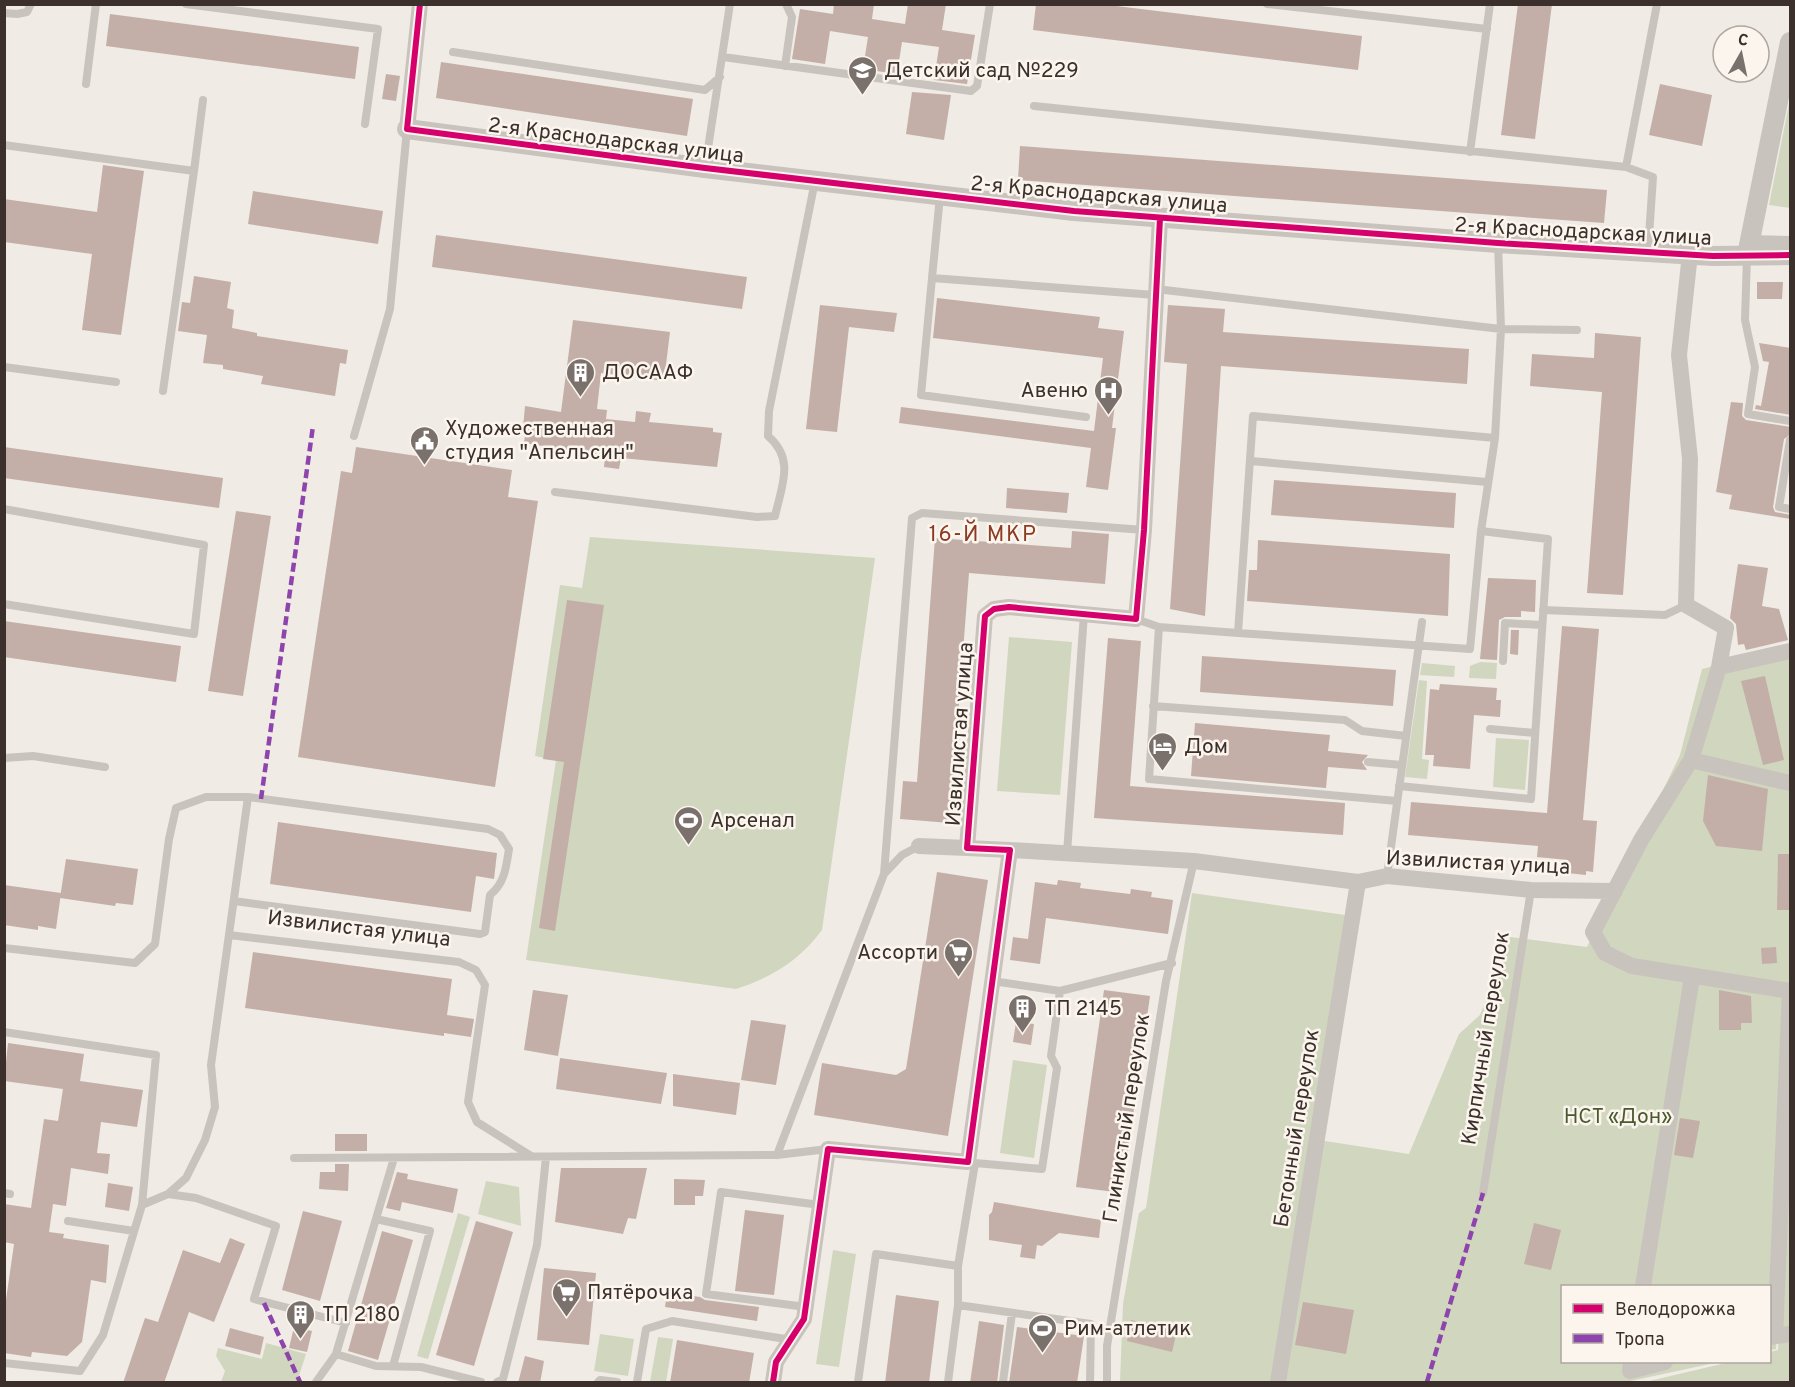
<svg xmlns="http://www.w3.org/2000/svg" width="1795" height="1387" viewBox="0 0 1795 1387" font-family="Overpass,sans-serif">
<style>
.green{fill:#d1d6bf}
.building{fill:#c3afa7}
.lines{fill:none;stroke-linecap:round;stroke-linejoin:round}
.service{stroke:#c9c3be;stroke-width:8}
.minor{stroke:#c9c3be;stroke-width:16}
.tertiary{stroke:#c9c3be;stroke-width:20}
.quiet{stroke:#8e44ad;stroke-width:4.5;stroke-dasharray:9 4.5;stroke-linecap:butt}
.cycleway-casing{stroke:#fbf5ee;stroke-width:10}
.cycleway{stroke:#d6006c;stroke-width:6}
.labels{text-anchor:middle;stroke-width:5;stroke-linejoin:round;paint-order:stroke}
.poi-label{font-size:21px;fill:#3b302b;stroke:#fbf5ee;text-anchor:start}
.street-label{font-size:21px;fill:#3b302b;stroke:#fbf5ee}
.park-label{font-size:21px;fill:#4a5a2e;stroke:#fbf5ee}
.neighbourhood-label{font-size:22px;letter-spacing:1.5px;fill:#8c3b22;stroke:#fbf5ee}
</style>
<rect width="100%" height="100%" fill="#f0ebe5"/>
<path class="green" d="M 1790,99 L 1790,208 L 1769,205 Z
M 590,537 L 875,558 L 822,930 C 800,960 771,978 736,989 L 526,960 L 556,760 L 535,756 L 560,585 L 582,588 Z
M 1009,637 L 1072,642 L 1060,795 L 997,791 Z
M 1790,647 L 1790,1067 L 1776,1349 L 1770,1350 L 1770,1286 L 1562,1286 L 1562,1362 L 1719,1362 L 1626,1382 L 1120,1382 L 1123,1304 L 1139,1213 L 1146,1208 L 1192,893 L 1345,915 L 1312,1139 L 1409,1154 L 1459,1034 L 1480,1015 L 1510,937 L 1587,947 L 1680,755 L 1702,669 Z
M 1480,662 L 1497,663 L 1496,679 L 1469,678 L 1470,666 Z
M 1422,663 L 1455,666 L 1454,677 L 1420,675 Z
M 1419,680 L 1427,681 L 1422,759 L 1429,760 L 1427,779 L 1405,777 Z
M 1496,738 L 1529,740 L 1525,790 L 1493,787 Z
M 1013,1060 L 1047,1065 L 1034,1158 L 1000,1153 Z
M 1790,1088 L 1790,1382 L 1645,1382 L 1730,1362 L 1770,1362 L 1770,1352 L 1778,1350 Z
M 486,1181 L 519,1187 L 521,1226 L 478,1214 Z
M 458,1213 L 470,1217 L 428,1359 L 417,1356 Z
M 833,1250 L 856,1254 L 839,1367 L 816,1364 Z
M 600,1334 L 634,1339 L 628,1376 L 594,1371 Z
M 658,1337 L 673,1339 L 666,1382 L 650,1382 Z
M 266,1343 L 306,1354 L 297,1382 L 221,1382 L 225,1371 L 216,1356 L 218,1348 L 262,1359 Z"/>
<path class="building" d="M 834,4 L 874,4 L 872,19 L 905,24 L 908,4 L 946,4 L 942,30 L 975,35 L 967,84 L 934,80 L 939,47 L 902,42 L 897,74 L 863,69 L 868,37 L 830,31 L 825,64 L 792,59 L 800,9 L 833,14 Z
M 1036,4 L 1100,4 L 1362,36 L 1358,70 L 1033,30 Z
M 1518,4 L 1552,4 L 1535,139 L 1501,135 Z
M 110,14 L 359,47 L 355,79 L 106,46 Z
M 441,62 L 693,99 L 687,136 L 436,98 Z
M 386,74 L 400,76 L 396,101 L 382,99 Z
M 1660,84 L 1712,95 L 1702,146 L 1649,135 Z
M 912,92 L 951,95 L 944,140 L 906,134 Z
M 1020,146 L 1607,190 L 1604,223 L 1018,180 Z
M 103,165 L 144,171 L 121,335 L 82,330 L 92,254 L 4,242 L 4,199 L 97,212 Z
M 253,191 L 383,211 L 378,244 L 248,224 Z
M 436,235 L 747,277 L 742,309 L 432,267 Z
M 194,276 L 231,282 L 227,308 L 234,310 L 232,328 L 257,333 L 257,336 L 348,350 L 346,364 L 340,363 L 335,396 L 261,384 L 263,376 L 223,369 L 223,365 L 203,363 L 207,335 L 178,331 L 182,302 L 190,303 Z
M 1757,282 L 1783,282 L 1782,299 L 1757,299 Z
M 937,298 L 1100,317 L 1098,328 L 1124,331 L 1112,428 L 1116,428 L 1108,490 L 1086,487 L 1091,448 L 899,423 L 901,407 L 1094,431 L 1103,358 L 933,338 Z
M 820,305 L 897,313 L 894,332 L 849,327 L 837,432 L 806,429 Z
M 1168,305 L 1225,309 L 1223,332 L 1469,349 L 1467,384 L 1221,366 L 1205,616 L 1170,609 L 1187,364 L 1164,362 Z
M 573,320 L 670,332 L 664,381 L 601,373 L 597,409 L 607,410 L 606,419 L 635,422 L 636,411 L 651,413 L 649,422 L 713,428 L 713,432 L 722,433 L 717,467 L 621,458 L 619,469 L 604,467 L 605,456 L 524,443 L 526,428 L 523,428 L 525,406 L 561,412 Z
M 1595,333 L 1641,337 L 1623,595 L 1587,593 L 1602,392 L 1530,386 L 1532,354 L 1594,358 Z
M 1759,343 L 1791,348 L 1791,415 L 1755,409 L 1756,405 L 1761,406 L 1769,362 L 1763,361 Z
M 1731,402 L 1743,403 L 1742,416 L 1746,420 L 1791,427 L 1791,434 L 1784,439 L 1773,507 L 1775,512 L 1791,515 L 1791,519 L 1729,509 L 1732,495 L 1716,492 Z
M 4,447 L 223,478 L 219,508 L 4,478 Z
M 356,447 L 512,470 L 508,497 L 538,501 L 495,787 L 298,757 L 341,471 L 352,473 Z
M 1274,480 L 1456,493 L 1454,528 L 1271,515 Z
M 1007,488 L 1069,493 L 1067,513 L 1006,508 Z
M 236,511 L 271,516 L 243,696 L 208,691 Z
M 1072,531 L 1109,534 L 1105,584 L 969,573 L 950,823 L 900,819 L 903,781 L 917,782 L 935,538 L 1071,548 Z
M 1258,540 L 1450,554 L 1448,616 L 1247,601 L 1249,570 L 1257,570 Z
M 1738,564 L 1768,568 L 1762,606 L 1779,609 L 1788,640 L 1746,650 L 1744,644 L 1738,645 L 1736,624 L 1730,618 Z
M 1488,578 L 1536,580 L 1535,612 L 1521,611 L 1521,617 L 1505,617 L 1499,620 L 1497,660 L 1480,659 Z
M 567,600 L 604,605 L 555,931 L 539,928 L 564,762 L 543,759 Z
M 4,621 L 181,646 L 176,682 L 4,657 Z
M 1562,626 L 1599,629 L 1583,820 L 1597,821 L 1593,872 L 1586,871 L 1586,875 L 1567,873 L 1568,860 L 1537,857 L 1538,846 L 1408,835 L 1411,802 L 1547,813 Z
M 1511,630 L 1519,630 L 1518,655 L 1510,654 Z
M 1108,638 L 1141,641 L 1130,786 L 1345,803 L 1343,835 L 1094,818 Z
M 1202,656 L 1396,670 L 1393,706 L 1200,692 Z
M 1765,676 L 1784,760 L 1763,765 L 1741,681 Z
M 1440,684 L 1497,688 L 1496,700 L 1501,700 L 1500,717 L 1474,715 L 1470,769 L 1433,766 L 1434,755 L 1425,755 L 1430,689 L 1439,690 Z
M 1195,723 L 1330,735 L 1328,751 L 1368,755 L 1362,762 L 1367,770 L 1328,767 L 1326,788 L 1191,776 Z
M 1708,775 L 1768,789 L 1762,851 L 1716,846 L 1703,821 Z
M 278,822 L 497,853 L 494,879 L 476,876 L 471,912 L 270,884 Z
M 1778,854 L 1791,854 L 1791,910 L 1777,910 Z
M 66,859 L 138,869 L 133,905 L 116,903 L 115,906 L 60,898 Z
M 937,872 L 988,880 L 948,1136 L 814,1115 L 822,1063 L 896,1075 L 906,1069 Z
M 1058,880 L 1081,883 L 1080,888 L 1130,894 L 1131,889 L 1152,892 L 1151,897 L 1173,900 L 1168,934 L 1046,918 L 1040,964 L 1010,960 L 1013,937 L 1028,939 L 1035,882 L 1057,885 Z
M 4,885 L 61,893 L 56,929 L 38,926 L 38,930 L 4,925 Z
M 1776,947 L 1777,963 L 1762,964 L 1761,948 Z
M 253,952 L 452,979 L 447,1015 L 474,1019 L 471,1037 L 444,1033 L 444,1036 L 245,1008 Z
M 533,990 L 568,995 L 558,1056 L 524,1050 Z
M 1104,990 L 1150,996 L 1122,1193 L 1076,1187 Z
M 1719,990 L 1751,996 L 1752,1023 L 1741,1023 L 1741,1030 L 1719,1030 Z
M 751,1020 L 786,1025 L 776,1085 L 741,1080 Z
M 1016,1022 L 1034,1024 L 1031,1045 L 1013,1042 Z
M 8,1043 L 84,1054 L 80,1081 L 143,1090 L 137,1127 L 101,1122 L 97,1153 L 110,1154 L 108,1174 L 71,1168 L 66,1206 L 53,1204 L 49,1232 L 64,1234 L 63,1238 L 109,1245 L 106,1283 L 91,1280 L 82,1342 L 67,1356 L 32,1352 L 31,1357 L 4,1353 L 4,1314 L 14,1244 L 4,1242 L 4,1204 L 31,1208 L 44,1119 L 58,1121 L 63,1089 L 4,1081 Z
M 560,1058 L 667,1073 L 661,1104 L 556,1089 Z
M 673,1074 L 740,1083 L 736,1115 L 673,1106 Z
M 1680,1118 L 1700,1121 L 1693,1158 L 1674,1155 Z
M 335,1134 L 367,1134 L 367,1151 L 335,1151 Z
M 335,1164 L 349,1164 L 348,1191 L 319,1189 L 320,1172 L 335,1172 Z
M 561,1168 L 647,1168 L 636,1219 L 628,1218 L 623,1234 L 555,1222 Z
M 397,1172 L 408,1174 L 407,1179 L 458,1189 L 453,1213 L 402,1202 L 400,1211 L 386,1208 Z
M 674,1179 L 705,1180 L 703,1196 L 695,1196 L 695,1205 L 674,1205 Z
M 108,1183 L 133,1187 L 129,1211 L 105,1207 Z
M 994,1202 L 1101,1220 L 1099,1238 L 1059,1233 L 1042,1246 L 1037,1245 L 1035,1259 L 1020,1257 L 1022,1245 L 989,1240 L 989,1215 L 992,1212 Z
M 745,1210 L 784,1215 L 774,1295 L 735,1291 Z
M 303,1211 L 342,1221 L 320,1301 L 282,1290 Z
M 476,1221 L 513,1232 L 474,1366 L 436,1355 Z
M 1534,1223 L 1561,1230 L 1551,1270 L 1524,1264 Z
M 382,1231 L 413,1240 L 378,1360 L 348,1351 Z
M 230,1238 L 245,1244 L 214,1322 L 189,1312 L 164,1383 L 123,1383 L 145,1318 L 158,1322 L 183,1250 L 220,1263 Z
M 544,1268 L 596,1273 L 589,1345 L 537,1340 Z
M 667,1292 L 700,1297 L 705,1300 L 759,1307 L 757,1321 L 665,1307 Z
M 896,1295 L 939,1301 L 929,1383 L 885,1383 Z
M 1303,1302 L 1354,1310 L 1346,1354 L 1295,1345 Z
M 1131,1320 L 1177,1331 L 1172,1352 L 1127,1341 Z
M 979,1321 L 1004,1325 L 997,1383 L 970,1383 Z
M 294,1327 L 312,1331 L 307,1352 L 289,1348 Z
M 1017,1327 L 1084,1336 L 1077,1383 L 1009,1383 Z
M 230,1328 L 264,1337 L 260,1355 L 225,1346 Z
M 677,1340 L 754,1353 L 749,1383 L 670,1383 Z
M 525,1356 L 544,1361 L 540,1383 L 518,1383 Z"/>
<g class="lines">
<path class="service" d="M 186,4 L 378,29 L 365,124
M 1267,4 L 1487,29
M 4,13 L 17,14 L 27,12 L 31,4
M 453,52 L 705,90 L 720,77
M 723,57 L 971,91 L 977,86 L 990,4
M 785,66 L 792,17 L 786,4
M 86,84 L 96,4
M 1034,106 L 1626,167 L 1653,177 L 1648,251
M 4,145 L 194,171 L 203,100
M 1470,152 L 1490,4
M 1626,167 L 1657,4
M 705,168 L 730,4
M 940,196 L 932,278 L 1155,295
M 1747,255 L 1745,320 L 1755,367 L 1748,414 L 1790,421
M 932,278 L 921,395 L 1086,417
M 1156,289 L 1501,329 L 1577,330
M 4,367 L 116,382
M 163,391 L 194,171
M 354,436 L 390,309 L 407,129
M 1790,440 L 1779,507 L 1790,509
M 1251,461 L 1487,482
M 555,492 L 757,517 L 775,516 C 782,485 795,459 768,436 L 769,411 L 815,181
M 4,509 L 204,545 L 194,634 L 4,604
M 1543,610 L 1665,615 L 1686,605
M 1136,619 L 1159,627 L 1149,779 L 1397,801
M 1159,627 L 1238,633 L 1253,416 L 1495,438
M 1238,633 L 1470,649 L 1481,531 L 1495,438 L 1501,329 L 1498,243
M 1503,661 L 1505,623 L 1542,625
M 1153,706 L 1345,720 L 1362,731 L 1406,736
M 1490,729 L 1535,733
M 4,758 L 33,756 L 105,767
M 1368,762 L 1402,765
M 1399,786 L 1531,799 L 1548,539 L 1481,531
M 1067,853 L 1084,614
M 884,874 L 912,518 L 922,513 L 1144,530
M 1387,876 L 1422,622
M 229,935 L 459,962 L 476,970 L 485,985 L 468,1102 L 477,1122 L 531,1156
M 4,948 L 135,963 L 155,944 L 169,839 L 176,808 L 206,797 L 248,797 L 488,829 L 500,835 L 509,849 C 506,867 505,883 490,895 L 485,932 L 480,934 L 234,901
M 992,981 L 1060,991
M 4,1032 L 156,1055 L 142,1205 L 103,1335 L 80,1371 L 4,1363
M 777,1155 L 884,874 L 902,855 L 919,846
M 294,1158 L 777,1155 L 828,1149
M 975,1163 L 1042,1169 L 1057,1068 L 1051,1056 L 1060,991 L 1172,963
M 4,1193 L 10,1194
M 1483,1193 L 1531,890
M 168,1194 L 196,1198 L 276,1226 L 254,1299 L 346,1323
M 142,1205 L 168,1194 L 186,1178 L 205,1140 L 215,1107 L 211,1065 L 248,797
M 376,1219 L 430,1231 L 393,1366
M 68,1221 L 134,1231
M 958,1305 L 1091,1324 L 1090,1382
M 806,1307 L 706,1294 L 721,1192 L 820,1205
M 336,1354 L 376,1366 L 421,1367 L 481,1382
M 316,1382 L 336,1354 L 394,1158
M 497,1382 L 503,1379 L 537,1245 L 546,1157
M 598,1382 L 600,1380 L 617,1382
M 637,1382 L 646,1329 L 672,1321 L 792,1340
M 858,1382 L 876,1254 L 958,1266
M 948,1382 L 958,1305 L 958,1266 L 975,1163 L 971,1162
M 1003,1382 L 1012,1313
M 1107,1382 L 1107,1346 L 1166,981 L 1194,861"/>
<path class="minor" d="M 407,129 L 420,4
M 1750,243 L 1790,244
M 1690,254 L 1679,355 L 1690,459 L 1686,605 L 1726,628 L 1719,667 L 1691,760 L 1641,840 L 1593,932 L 1605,953 L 1632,966 L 1790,991 L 1775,1336
M 1719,667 L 1790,651
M 1691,760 L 1790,783
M 919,846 L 967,848
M 1010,850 L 1194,861 L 1358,882 L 1387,876 L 1531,890 L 1615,891
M 1643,1286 L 1692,977
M 1770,1337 L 1790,1334
M 1631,1362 L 1630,1371 L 1665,1362
M 773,1382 L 776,1362 L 804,1319 L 828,1149 L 968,1162 L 1010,850 L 967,848 L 985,616 L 994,609 L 1009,607 L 1136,619 L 1144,530 L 1160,218
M 1278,1382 L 1358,882"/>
<path class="tertiary" d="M 407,129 L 705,168 L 1074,211 L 1498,243 L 1713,256 L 1790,255
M 1747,255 L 1790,42"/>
<path class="quiet" d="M 261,799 L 313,426
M 264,1303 L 300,1382
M 1427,1382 L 1483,1193"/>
<defs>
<path id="cycleway" d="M 420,4 L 407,129 L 705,168 L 1074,211 L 1498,243 L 1713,256 L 1790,255
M 773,1382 L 776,1362 L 804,1319 L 828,1149 L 968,1162 L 1010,850 L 967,848 L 985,616 L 994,609 L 1009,607 L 1136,619 L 1144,530 L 1160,218"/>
</defs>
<use href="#cycleway" class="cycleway-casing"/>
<use href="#cycleway" class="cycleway"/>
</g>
<defs>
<symbol id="school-pin" viewBox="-11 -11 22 30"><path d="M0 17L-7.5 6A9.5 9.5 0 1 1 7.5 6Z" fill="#7a716c" stroke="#fbf5ee"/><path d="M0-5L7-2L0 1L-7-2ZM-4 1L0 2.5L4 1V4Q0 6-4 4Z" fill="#fff"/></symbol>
<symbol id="building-pin" viewBox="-11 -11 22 30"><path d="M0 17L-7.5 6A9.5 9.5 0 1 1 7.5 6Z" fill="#7a716c" stroke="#fbf5ee"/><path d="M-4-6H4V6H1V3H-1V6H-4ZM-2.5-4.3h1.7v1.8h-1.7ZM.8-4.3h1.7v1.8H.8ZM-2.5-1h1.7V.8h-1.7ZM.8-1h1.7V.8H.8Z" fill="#fff"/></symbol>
<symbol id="hospital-pin" viewBox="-11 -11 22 30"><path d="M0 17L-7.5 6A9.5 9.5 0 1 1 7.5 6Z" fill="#7a716c" stroke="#fbf5ee"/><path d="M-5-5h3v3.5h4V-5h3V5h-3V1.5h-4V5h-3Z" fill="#fff"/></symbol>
<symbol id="civic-pin" viewBox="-11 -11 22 30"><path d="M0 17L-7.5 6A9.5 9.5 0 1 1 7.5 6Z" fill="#7a716c" stroke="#fbf5ee"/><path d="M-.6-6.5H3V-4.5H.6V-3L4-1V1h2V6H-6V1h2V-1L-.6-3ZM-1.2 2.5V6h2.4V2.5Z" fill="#fff"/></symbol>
<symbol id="hotel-pin" viewBox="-11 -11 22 30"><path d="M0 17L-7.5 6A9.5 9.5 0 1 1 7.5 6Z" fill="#7a716c" stroke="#fbf5ee"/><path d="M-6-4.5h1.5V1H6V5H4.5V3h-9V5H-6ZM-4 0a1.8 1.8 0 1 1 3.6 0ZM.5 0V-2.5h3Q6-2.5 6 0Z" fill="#fff"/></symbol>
<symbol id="stadium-pin" viewBox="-11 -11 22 30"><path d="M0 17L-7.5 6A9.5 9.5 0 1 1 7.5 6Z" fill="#7a716c" stroke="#fbf5ee"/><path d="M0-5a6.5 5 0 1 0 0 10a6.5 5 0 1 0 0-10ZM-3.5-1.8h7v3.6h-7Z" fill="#fff"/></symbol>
<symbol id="supermarket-pin" viewBox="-11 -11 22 30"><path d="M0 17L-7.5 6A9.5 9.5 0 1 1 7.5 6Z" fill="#7a716c" stroke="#fbf5ee"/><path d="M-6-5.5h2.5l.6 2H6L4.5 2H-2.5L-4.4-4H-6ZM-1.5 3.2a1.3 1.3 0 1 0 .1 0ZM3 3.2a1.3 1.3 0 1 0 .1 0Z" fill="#fff"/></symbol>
</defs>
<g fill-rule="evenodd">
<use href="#school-pin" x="846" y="54" width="33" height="45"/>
<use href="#building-pin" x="564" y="356" width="33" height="45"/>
<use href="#hospital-pin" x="1092" y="374" width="33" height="45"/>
<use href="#civic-pin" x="408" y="424" width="33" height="45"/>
<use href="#hotel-pin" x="1146" y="730" width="33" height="45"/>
<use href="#stadium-pin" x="672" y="804" width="33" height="45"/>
<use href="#supermarket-pin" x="942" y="936" width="33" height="45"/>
<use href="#building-pin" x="1006" y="992" width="33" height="45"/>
<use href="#supermarket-pin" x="550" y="1276" width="33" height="45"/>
<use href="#building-pin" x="284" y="1298" width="33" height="45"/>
<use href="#stadium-pin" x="1026" y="1312" width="33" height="45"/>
</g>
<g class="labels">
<g class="poi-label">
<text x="884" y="77">Детский сад №229</text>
<text x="602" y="379">ДОСААФ</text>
<text x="1088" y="397" text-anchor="end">Авеню</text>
<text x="445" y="435">Художественная<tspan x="445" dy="24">студия "Апельсин"</tspan></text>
<text x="1184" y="753">Дом</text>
<text x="710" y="827">Арсенал</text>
<text x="938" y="959" text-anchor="end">Ассорти</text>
<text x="1044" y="1015">ТП 2145</text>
<text x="587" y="1299">Пятёрочка</text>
<text x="322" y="1321">ТП 2180</text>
<text x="1064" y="1335">Рим-атлетик</text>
</g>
<g class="street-label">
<text transform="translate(616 140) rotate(7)" y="7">2-я Краснодарская улица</text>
<text transform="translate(1099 194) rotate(5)" y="7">2-я Краснодарская улица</text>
<text transform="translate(1583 231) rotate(3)" y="7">2-я Краснодарская улица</text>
<text transform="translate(959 734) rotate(-86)" y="7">Извилистая улица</text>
<text transform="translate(1478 862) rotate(3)" y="7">Извилистая улица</text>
<text transform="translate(359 928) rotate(7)" y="7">Извилистая улица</text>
<text transform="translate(1485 1038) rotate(-81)" y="7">Кирпичный переулок</text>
<text transform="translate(1126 1118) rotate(-81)" y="7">Глинистый переулок</text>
<text transform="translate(1296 1128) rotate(-81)" y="7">Бетонный переулок</text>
</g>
<g class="park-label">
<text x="1618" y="1123">НСТ «Дон»</text>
</g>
<g class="neighbourhood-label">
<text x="983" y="541">16-Й МКР</text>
</g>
</g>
<rect width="1795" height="1387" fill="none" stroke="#3b302b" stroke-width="12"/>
<rect x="1561" y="1285" width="210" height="78" fill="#fbf5ee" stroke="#aea6a0" stroke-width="1.5"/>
<rect x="1573" y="1304" width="30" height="9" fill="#d6006c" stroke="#aea6a0" stroke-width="1.5"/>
<text x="1615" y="1315" font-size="18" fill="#3b302b">Велодорожка</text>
<rect x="1573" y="1334" width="30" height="9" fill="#8e44ad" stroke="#aea6a0" stroke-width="1.5"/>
<text x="1615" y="1345" font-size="18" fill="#3b302b">Тропа</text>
<g transform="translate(1741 54) rotate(9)"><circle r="28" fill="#fbf5ee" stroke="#aea6a0" stroke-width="1.5"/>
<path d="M0-4.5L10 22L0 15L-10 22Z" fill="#7a716c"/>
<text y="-9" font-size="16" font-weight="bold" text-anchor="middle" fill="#3b302b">С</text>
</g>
</svg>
